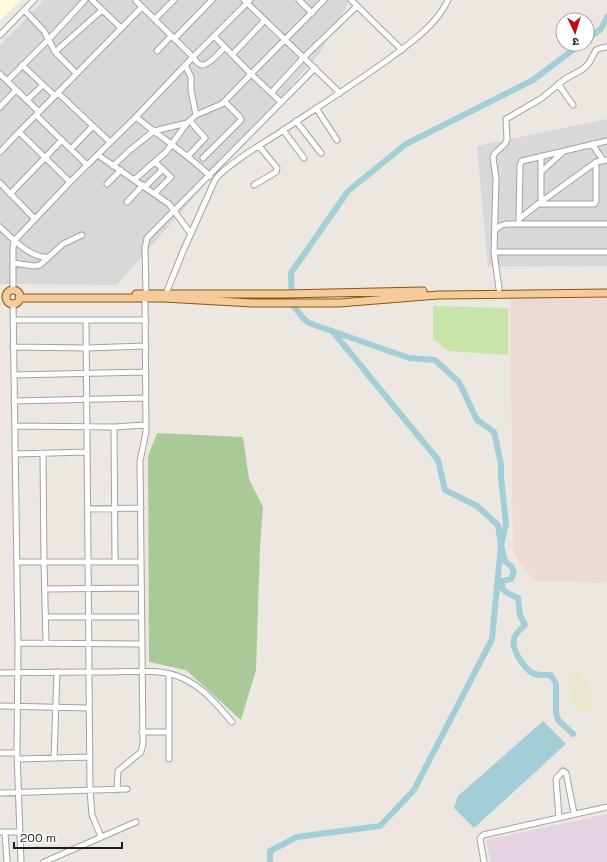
<svg xmlns="http://www.w3.org/2000/svg" width="607" height="862" viewBox="0 0 607 862" font-family="'Space Grotesk','Noto Sans Devanagari',sans-serif">
<style>
.residential{fill:#d9d8d8}
.industrial{fill:#e5d3e2}
.education{fill:#fcfbda}
.military{fill:#eedad4}
.farmland{fill:#e9eacd}
.grass{fill:#c9e4a9}
.forest{fill:#a9c998}
.water{fill:#a4ced7}
.lines{fill:none;stroke-linecap:round;stroke-linejoin:round}
.river{stroke:#a4ced7;stroke-width:6}
.minor-casing{stroke:#a2a2a2;stroke-width:7}
.major-casing{stroke:#895809;stroke-width:9}
.minor{stroke:#fff;stroke-width:5}
.major{stroke:#f5cb9d;stroke-width:7}
</style>
<rect width="100%" height="100%" fill="#ece8e1"/>
<path class="residential" d="M 44,0 L 350,0 L 320,53 L 117,285 L 0,284 L 0,45 Z
M 607,119 L 607,266 L 488,267 L 477,146 Z"/>
<path class="industrial" d="M 607,814 L 607,862 L 491,862 L 486,840 Z"/>
<path class="education" d="M 0,0 L 21,0 L 0,21 Z"/>
<path class="military" d="M 607,297 L 607,583 L 534,581 L 513,552 L 510,300 Z"/>
<path class="farmland" d="M 578,670 L 580,671 L 596,699 L 589,712 L 582,713 L 577,711 L 566,684 L 568,678 Z"/>
<path class="grass" d="M 433,306 L 508,308 L 508,355 L 449,351 L 433,339 Z"/>
<path class="forest" d="M 157,433 L 243,437 L 249,479 L 263,507 L 260,546 L 256,670 L 241,720 L 186,670 L 149,662 L 148,456 Z"/>
<path class="water" d="M 543,721 L 566,744 L 474,828 L 454,808 L 458,796 Z"/>
<g class="lines">
<path class="river" d="M 587,39 L 601,29 L 607,17
M 573,734 L 558,720 L 556,712 L 556,684 L 551,675 C 545,675 538,676 532,673 C 524,667 511,650 514,639 C 515,633 521,629 525,625 L 520,615 L 518,598 L 507,593 L 502,588 L 502,581 L 511,579 L 514,572 L 511,566 L 505,561 L 501,545 L 506,524 L 501,477 L 501,464 L 494,432 L 477,420 L 459,382 L 435,360 L 409,358 L 309,323 L 303,318 L 292,304 L 291,273 L 348,191 L 406,144 L 533,80 L 581,44
M 270,862 L 270,851 L 297,837 L 380,826 L 414,790 L 492,639 L 501,545 L 498,525 L 477,506 L 445,490 L 438,460 L 334,333"/>
<defs>
<path id="minor" d="M 92,0 L 121,28
M 244,0 L 340,93
M 299,0 L 312,13
M 351,0 L 402,50
M 136,1 L 193,57 L 250,0
M 24,10 L 44,31 L 55,52 L 102,10
M 155,19 L 174,0
M 0,35 L 34,0
M 214,36 L 251,74 L 324,0
M 174,39 L 212,0
M 157,51 L 171,36
M 55,52 L 76,73
M 232,55 L 265,20
M 22,65 L 55,96
M 185,65 L 191,77 L 191,90 L 196,115
M 0,74 L 39,112
M 7,81 L 49,39 L 85,0
M 558,84 L 573,105
M 58,93 L 110,142
M 271,93 L 304,57 L 357,6
M 27,100 L 43,85
M 0,107 L 16,90
M 316,108 L 337,140
M 36,115 L 19,132 L 70,182
M 136,117 C 160,137 187,154 210,176
M 296,121 L 321,153
M 283,130 L 304,158
M 592,144 L 603,160
M 71,149 L 93,126
M 0,152 L 19,132
M 98,155 L 169,204 L 191,234
M 188,156 L 205,138 L 190,121
M 541,156 L 541,202
M 203,158 L 241,120 L 240,117 L 225,102
M 155,162 L 171,177 L 155,193
M 87,165 L 36,115 L 142,7
M 113,166 L 130,150 L 154,131 L 187,123
M 541,172 L 564,151
M 134,180 L 166,152 L 187,123 L 196,115 L 222,104 L 251,74 L 281,102
M 0,183 L 35,219
M 107,184 L 121,170
M 254,185 L 276,172 L 277,168 L 259,146
M 145,187 L 163,169
M 10,194 L 62,140
M 127,202 L 143,185
M 538,204 L 594,204 L 596,201 L 596,162
M 519,219 L 520,165 L 522,161 L 607,141
M 519,221 L 519,219 L 538,204 L 596,162 L 607,160
M 0,227 C 11,238 33,260 49,257
M 495,230 L 500,226 L 506,224 L 607,224
M 494,252 L 607,252
M 13,263 L 34,266 L 40,265 L 63,244 L 82,235
M 499,289 L 494,252 L 496,179 L 493,157 L 495,153 L 505,144 L 507,140 L 506,119 L 542,98 L 565,79 L 583,69 L 589,63 L 596,50 L 601,48 L 607,47
M 13,290 L 13,248 L 14,241 L 70,182 L 136,117 L 193,57 C 195,60 199,65 202,65 C 208,66 221,51 225,47
M 146,293 L 145,248 L 147,238 L 315,68
M 165,296 L 184,249 L 215,180 L 219,175 C 237,158 259,146 279,133 C 315,109 351,86 386,61 C 408,45 436,26 448,0
M 13,303 L 18,643 L 17,753 L 21,862
M 13,320 L 146,320
M 86,320 L 90,790 L 92,815 L 101,837
M 13,347 L 87,348 L 146,346
M 14,375 L 146,372
M 14,401 L 146,398
M 15,426 L 114,427 L 146,425
M 114,427 L 115,562
M 43,453 L 44,562 L 46,642
M 15,454 L 87,452
M 88,509 L 141,508
M 17,562 L 141,562
M 45,589 L 141,588
M 46,617 L 141,617
M 18,643 L 141,644
M 0,673 C 36,672 71,672 107,672 C 131,672 160,668 182,678 C 203,687 217,705 232,722
M 169,674 L 169,759
M 0,706 L 89,708
M 142,732 L 169,732
M 0,753 L 17,753
M 54,758 L 57,672
M 18,759 L 90,757
M 117,790 L 118,771 L 141,752 L 143,744 L 140,461 L 146,432 L 145,298
M 0,793 L 127,789
M 559,817 L 556,779 L 563,771 L 566,773 L 574,813
M 0,832 L 19,832
M 5,832 L 7,862
M 44,862 L 136,822
M 484,862 L 480,839 L 483,835 L 607,807"/>
<path id="major" d="M6 297a7 7 0 1 1 14 0a7 7 0 1 1-14 0Z
M 136,294 L 285,294 L 423,291
M 19,298 L 164,298 L 252,303 L 339,303 L 438,295 L 607,293"/>
</defs>
<use href="#minor" class="minor-casing"/>
<use href="#major" class="major-casing"/>
<use href="#minor" class="minor"/>
<use href="#major" class="major"/>
</g>
<g transform="translate(575 32) rotate(176)"><circle r="19" fill="#ffffff" stroke="#a4a4a4"/>
<path d="M0-3L7 15L0 10L-7 15Z" fill="#ba0d15"/>
<text y="-6" font-size="11" font-weight="bold" text-anchor="middle" fill="#1b1b1b">उ</text>
</g>
<path d="M14 842v6h108v-6" fill="none" stroke="#1b1b1b" stroke-width="2"/>
<text x="20" y="842" font-size="12" fill="#1b1b1b" stroke="#ffffff" stroke-width="3" paint-order="stroke">200 m</text>
</svg>
